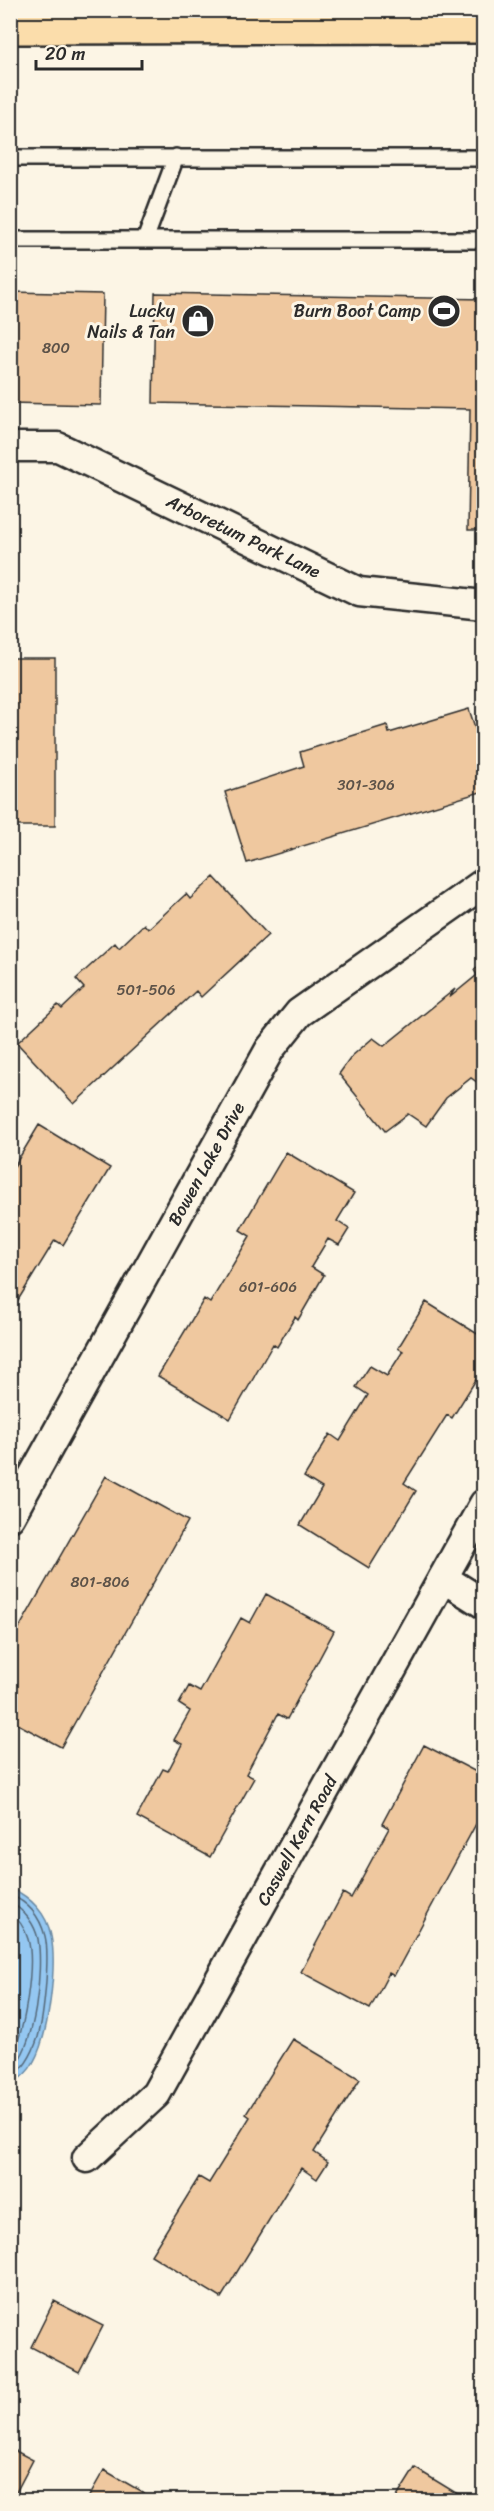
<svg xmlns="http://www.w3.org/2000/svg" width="494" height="2511" viewBox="0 0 494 2511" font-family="Sriracha,sans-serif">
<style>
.water{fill:#94c7f1;stroke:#6a89a2;stroke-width:1.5}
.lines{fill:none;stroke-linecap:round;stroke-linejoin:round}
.shore{stroke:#55697a;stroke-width:1.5}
.building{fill:#efc89f;stroke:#2b2b2b;stroke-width:1.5}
.service-casing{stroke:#2b2b2b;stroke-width:20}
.minor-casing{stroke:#2b2b2b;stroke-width:33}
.primary-casing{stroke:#2b2b2b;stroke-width:38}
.service{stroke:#fcf5e5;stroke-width:15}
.minor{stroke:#fcf5e5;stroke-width:28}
.primary{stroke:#fbddab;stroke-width:33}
.labels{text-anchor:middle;stroke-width:6;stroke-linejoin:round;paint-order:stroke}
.number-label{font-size:15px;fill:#5c5248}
.poi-label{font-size:18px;fill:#2b2b2b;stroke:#fcf5e5;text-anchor:end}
.street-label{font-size:18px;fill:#2b2b2b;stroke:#fcf5e5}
</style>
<rect width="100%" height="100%" fill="#fcf5e5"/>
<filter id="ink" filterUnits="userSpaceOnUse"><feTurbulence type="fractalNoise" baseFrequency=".0167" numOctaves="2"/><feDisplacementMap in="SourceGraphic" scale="12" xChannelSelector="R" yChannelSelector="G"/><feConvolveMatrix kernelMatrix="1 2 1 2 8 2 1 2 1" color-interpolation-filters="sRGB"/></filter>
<g filter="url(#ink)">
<path class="water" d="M 11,1888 C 30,1897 47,1913 51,1936 C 57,1966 49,2036 33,2063 C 28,2073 20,2079 11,2085 Z"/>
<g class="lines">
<path class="shore" d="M 10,1895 C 28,1902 40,1917 45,1936 C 50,1956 44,2016 38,2037 C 33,2053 25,2069 10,2078
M 10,1903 C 24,1909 35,1925 38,1939 C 43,1968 36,2051 10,2069
M 10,1913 C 19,1919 25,1929 28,1939 C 35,1963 25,2036 10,2057"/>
</g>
<path class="building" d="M 10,292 L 103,294 L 101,405 L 10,403 Z
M 155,293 L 484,299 L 484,530 L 468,530 L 470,409 L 153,403 Z
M 10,658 L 55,658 L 55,826 L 10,826 Z
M 469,709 L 484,755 L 484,791 L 247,863 L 225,792 L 304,766 L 300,752 L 387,725 L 389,733 Z
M 214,877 L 268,935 L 201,997 L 196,991 L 74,1104 L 17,1043 L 58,1005 L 62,1009 L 84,988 L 76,979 L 115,943 L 119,948 L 144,924 L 148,929 L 186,894 L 190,899 Z
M 484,962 L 484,1087 L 471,1078 L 446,1098 L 426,1126 L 408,1114 L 385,1131 L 339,1074 L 352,1056 L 373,1038 L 384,1046 L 455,989 L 449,998 L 477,975 L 474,970 Z
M 39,1125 L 110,1168 L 63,1245 L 55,1240 L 10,1313 L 10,1173 Z
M 286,1152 L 354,1193 L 337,1221 L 349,1229 L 339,1245 L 328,1239 L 311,1267 L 324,1275 L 298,1320 L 295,1317 L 277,1347 L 273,1344 L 230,1419 L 158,1376 L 204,1299 L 210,1303 L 250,1236 L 240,1230 Z
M 426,1302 L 484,1338 L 484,1367 L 452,1418 L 447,1415 L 404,1483 L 416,1491 L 369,1568 L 300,1525 L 322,1488 L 304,1477 L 330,1434 L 340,1441 L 368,1395 L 356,1387 L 370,1366 L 387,1376 L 403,1351 L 398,1348 Z
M 106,1476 L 188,1521 L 61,1747 L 10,1720 L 10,1644 Z
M 266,1594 L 334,1631 L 287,1719 L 278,1714 L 246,1774 L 254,1778 L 210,1857 L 137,1817 L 163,1769 L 168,1771 L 182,1744 L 174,1740 L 190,1711 L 179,1704 L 189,1686 L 200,1692 L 241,1618 L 250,1623 Z
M 424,1745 L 484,1776 L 484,1809 L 394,1976 L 389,1973 L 370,2009 L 301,1972 L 343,1893 L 351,1898 L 389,1828 L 382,1824 Z
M 293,2039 L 360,2079 L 314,2152 L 328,2162 L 317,2179 L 301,2168 L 221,2298 L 151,2255 L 199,2177 L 209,2183 L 250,2117 L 246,2114 Z
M 54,2301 L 103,2326 L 79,2372 L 31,2347 Z
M 10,2448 L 33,2460 L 12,2500 L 10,2500 Z
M 415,2468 L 461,2496 L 459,2500 L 395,2500 Z
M 104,2470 L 156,2500 L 87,2500 Z"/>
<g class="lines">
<defs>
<path id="service" d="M 10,158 L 484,158
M 10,240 L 484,240
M 145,240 L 176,157"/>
<g id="minor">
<path id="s1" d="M 10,447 L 58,447 L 359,592 L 484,605"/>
<path id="s2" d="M 10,1517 L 270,1049 L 299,1013 L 484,883"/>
<path d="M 443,1578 L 484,1604"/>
<path id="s3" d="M 87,2158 L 156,2094 L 484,1504"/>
</g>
<path id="primary" d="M 10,27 L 484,26"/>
</defs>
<use href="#service" class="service-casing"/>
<use href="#minor" class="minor-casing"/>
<use href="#primary" class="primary-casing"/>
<use href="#service" class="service"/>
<use href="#minor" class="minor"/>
<use href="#primary" class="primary"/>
</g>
</g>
<defs>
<symbol id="stadium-disc" viewBox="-11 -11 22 22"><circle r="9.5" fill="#2b2b2b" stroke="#fcf5e5"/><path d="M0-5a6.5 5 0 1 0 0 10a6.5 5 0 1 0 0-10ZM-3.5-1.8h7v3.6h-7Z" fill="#fff"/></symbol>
<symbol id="shop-disc" viewBox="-11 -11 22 22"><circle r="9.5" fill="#2b2b2b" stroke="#fcf5e5"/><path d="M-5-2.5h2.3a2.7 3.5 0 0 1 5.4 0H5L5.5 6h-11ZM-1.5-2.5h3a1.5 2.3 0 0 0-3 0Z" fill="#fff"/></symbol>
</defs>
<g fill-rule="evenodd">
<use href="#stadium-disc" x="425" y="292" width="38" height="38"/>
<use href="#shop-disc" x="179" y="302" width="38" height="38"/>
</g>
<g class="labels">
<g class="number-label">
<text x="56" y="353">800</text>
<text x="366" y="790">301-306</text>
<text x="146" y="995">501-506</text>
<text x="268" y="1292">601-606</text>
<text x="100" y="1587">801-806</text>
</g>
<g class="poi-label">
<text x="175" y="317">Lucky<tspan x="175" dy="21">Nails &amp; Tan</tspan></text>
<text x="421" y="317">Burn Boot Camp</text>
</g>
<g class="street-label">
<text dy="6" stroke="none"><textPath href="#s1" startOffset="254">Arboretum Park Lane</textPath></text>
<text dy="6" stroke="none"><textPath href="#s2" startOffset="404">Bowen Lake Drive</textPath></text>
<text dy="6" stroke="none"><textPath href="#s3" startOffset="384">Caswell Kern Road</textPath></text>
</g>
</g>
<rect width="494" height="2511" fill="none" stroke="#fcf5e5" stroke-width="36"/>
<rect x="18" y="18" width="458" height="2475" fill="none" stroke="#2b2b2b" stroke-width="2" filter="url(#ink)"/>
<path d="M36 60v9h106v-9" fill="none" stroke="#2b2b2b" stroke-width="3"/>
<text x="45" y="60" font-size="18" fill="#2b2b2b" stroke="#fcf5e5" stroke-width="4.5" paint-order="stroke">20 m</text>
</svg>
